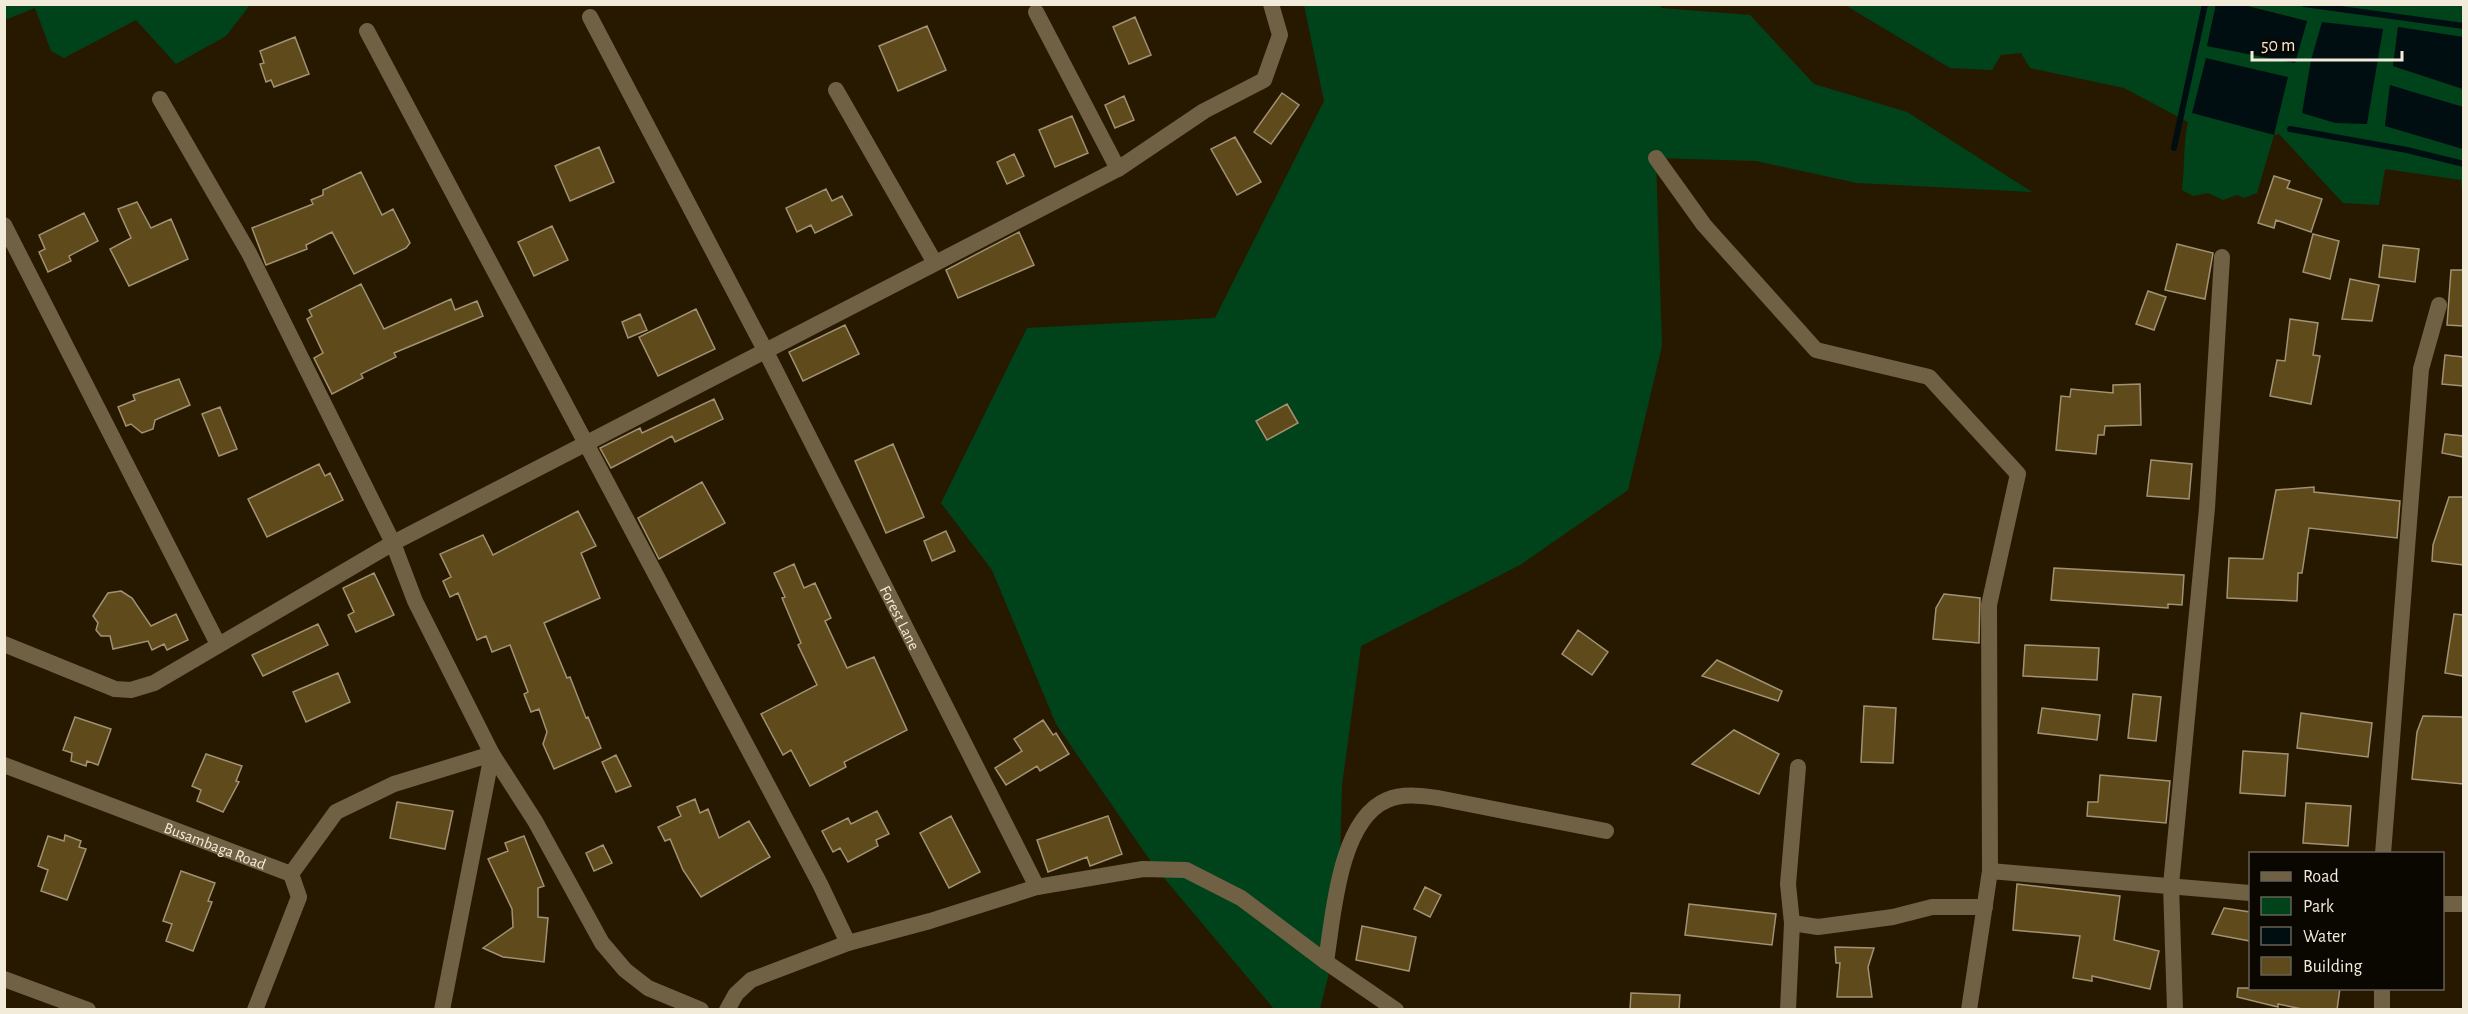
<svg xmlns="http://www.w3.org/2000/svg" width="2468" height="1014" viewBox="0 0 2468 1014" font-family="'Alegreya Sans',sans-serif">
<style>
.green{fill:#00431b}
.water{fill:#010e11}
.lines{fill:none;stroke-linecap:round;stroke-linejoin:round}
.stream{stroke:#010e11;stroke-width:6}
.building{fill:#5f4a1c;stroke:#a29273;stroke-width:1.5}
.minor{stroke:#706144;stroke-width:16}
.labels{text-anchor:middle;stroke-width:4.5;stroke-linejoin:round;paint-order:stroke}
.street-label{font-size:16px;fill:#f3ebda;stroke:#0a0600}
</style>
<rect width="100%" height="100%" fill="#261900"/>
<path class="green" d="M 5,4 L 250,4 L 250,5 L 226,36 L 176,64 L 136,20 L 64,58 L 51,51 L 35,8 L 5,20 Z
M 1660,4 L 1661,8 L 1750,15 L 1814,84 L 1907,112 L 2032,192 L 1857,183 L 1756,161 L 1656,158 L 1662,346 L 1628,490 L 1520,565 L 1361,646 L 1342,785 L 1338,937 L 1320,1009 L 1274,1009 L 1154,866 L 1056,724 L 992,570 L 941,503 L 1027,328 L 1215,318 L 1324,101 L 1304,5 Z
M 1845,5 L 2216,5 L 2207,46 L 2295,63 L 2307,21 L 2243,5 L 2463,5 L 2463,37 L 2398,27 L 2393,66 L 2463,89 L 2463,107 L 2390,86 L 2385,125 L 2463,149 L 2463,204 L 2461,180 L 2385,169 L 2379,205 L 2343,203 L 2279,134 L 2274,135 L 2257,193 L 2244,198 L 2237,195 L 2223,200 L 2208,193 L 2193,196 L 2182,190 C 2185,167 2183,143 2188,122 L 2124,88 L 2030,68 L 2021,53 L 2001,55 L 1992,70 L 1950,68 Z"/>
<path class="water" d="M 2216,4 L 2243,5 L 2307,21 L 2295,63 L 2207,46 Z
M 2322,22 L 2383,29 L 2367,124 L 2335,123 L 2302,113 L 2311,60 Z
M 2398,27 L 2463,37 L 2463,89 L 2393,66 Z
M 2206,58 L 2288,77 L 2274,135 L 2192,113 Z
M 2390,85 L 2463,107 L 2463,149 L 2385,126 Z"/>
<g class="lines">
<path class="stream" d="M 2304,4 L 2464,26
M 2290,129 L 2407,150 L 2464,164
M 2174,148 L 2205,4"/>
</g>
<path class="building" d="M 1135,17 L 1151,55 L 1129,64 L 1113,27 Z
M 927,26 L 946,70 L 898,91 L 879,46 Z
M 295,37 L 309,74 L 274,87 L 271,80 L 266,82 L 260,64 L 264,63 L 260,51 Z
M 1282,93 L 1299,105 L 1271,144 L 1254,132 Z
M 1124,96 L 1134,120 L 1115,128 L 1105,105 Z
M 1072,116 L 1088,153 L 1055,167 L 1039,130 Z
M 1235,137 L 1261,182 L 1237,195 L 1211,149 Z
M 599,147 L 614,182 L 570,201 L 555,166 Z
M 1014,154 L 1024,176 L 1007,184 L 997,162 Z
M 361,172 L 382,215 L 393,209 L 410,243 L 406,248 L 354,274 L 332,232 L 306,245 L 307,249 L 266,265 L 252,228 L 313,204 L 311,200 L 323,195 L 323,190 Z
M 2274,176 L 2290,181 L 2287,188 L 2322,199 L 2311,232 L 2276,220 L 2274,228 L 2258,223 Z
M 826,189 L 832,201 L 842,196 L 852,215 L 815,233 L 811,225 L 797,232 L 786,208 Z
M 137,202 L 151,228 L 171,219 L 188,259 L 129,286 L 110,249 L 131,238 L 118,209 Z
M 84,213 L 98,241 L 69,256 L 71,261 L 48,272 L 39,252 L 45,249 L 39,235 Z
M 552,226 L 568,260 L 534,276 L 518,242 Z
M 1019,232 L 1034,265 L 958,298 L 946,270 Z
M 2313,234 L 2339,241 L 2330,279 L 2303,272 Z
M 2177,244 L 2213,253 L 2205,299 L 2165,290 Z
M 2383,245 L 2419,249 L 2415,282 L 2379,277 Z
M 2451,270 L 2463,270 L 2463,326 L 2447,325 Z
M 2350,279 L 2379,285 L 2372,321 L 2342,319 Z
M 361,284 L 384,329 L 451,299 L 455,310 L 477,301 L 483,316 L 394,353 L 396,357 L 361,374 L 363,378 L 332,394 L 314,358 L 323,353 L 307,319 L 312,316 L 309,310 Z
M 2148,291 L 2166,297 L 2154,330 L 2136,324 Z
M 696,309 L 715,349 L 658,376 L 639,337 Z
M 640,314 L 647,330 L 628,338 L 622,322 Z
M 2290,319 L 2318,323 L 2313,355 L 2320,356 L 2311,404 L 2270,396 L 2277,360 L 2285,361 Z
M 845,325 L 859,354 L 803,381 L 789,352 Z
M 2445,355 L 2463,357 L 2463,386 L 2442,384 Z
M 179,379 L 190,405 L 155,420 L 153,429 L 142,433 L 131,424 L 126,426 L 118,407 L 135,400 L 133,395 Z
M 2140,384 L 2141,425 L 2105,426 L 2104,435 L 2098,435 L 2096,454 L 2056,450 L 2061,396 L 2070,397 L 2071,389 L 2113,393 L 2113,385 Z
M 714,399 L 723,419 L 675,442 L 672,436 L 611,468 L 600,448 L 640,428 L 642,433 Z
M 1287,404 L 1298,423 L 1267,440 L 1256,421 Z
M 220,407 L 237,449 L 219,456 L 202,414 Z
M 2445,434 L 2463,436 L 2463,457 L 2442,453 Z
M 893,444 L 924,517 L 886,533 L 855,461 Z
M 2151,460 L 2192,464 L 2189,499 L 2147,496 Z
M 319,464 L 325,476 L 330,473 L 343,500 L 267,537 L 248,499 Z
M 702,482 L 725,523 L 659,559 L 638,518 Z
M 2314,487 L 2314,492 L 2400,501 L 2397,538 L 2309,528 L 2302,573 L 2298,573 L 2297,601 L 2227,598 L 2229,558 L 2263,559 L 2276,490 Z
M 2449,497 L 2463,497 L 2463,565 L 2432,561 L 2433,545 Z
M 578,511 L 596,546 L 581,553 L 600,598 L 544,623 L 567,678 L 570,677 L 586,718 L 588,717 L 601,748 L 554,769 L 543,744 L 547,732 L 539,709 L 531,712 L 524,694 L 528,692 L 510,645 L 492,652 L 486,636 L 477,640 L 458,593 L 450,597 L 443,581 L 451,577 L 440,554 L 483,535 L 493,555 Z
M 946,531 L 955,551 L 932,561 L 924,541 Z
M 794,564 L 804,588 L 815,583 L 831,618 L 825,621 L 847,668 L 874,657 L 907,730 L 844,762 L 846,767 L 810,786 L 791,750 L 783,755 L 761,714 L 817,685 L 798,645 L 801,643 L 782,598 L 785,597 L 774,573 Z
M 2054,568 L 2184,575 L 2182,605 L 2168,604 L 2168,608 L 2051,600 Z
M 374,573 L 394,615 L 356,632 L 348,615 L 354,612 L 343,588 Z
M 121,591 L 132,598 L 151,626 L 176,614 L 188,640 L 167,650 L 164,644 L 152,650 L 148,641 L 113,649 L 110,636 L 101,636 L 96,630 L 98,623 L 93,616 L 108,593 Z
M 1944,594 L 1980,598 L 1979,643 L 1933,639 L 1936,608 Z
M 2454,614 L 2463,615 L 2463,676 L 2445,673 Z
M 318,624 L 328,645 L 263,676 L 252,655 Z
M 1578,630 L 1608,652 L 1592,675 L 1562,654 Z
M 2025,645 L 2099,648 L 2097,680 L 2023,676 Z
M 1717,660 L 1782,691 L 1778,701 L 1702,676 Z
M 338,673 L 350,702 L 306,722 L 293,692 Z
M 2133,694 L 2161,697 L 2156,741 L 2128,738 Z
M 1864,706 L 1896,708 L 1893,763 L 1861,762 Z
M 2042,708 L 2100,715 L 2097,740 L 2038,733 Z
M 2301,713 L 2372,723 L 2368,757 L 2297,748 Z
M 2423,716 L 2463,717 L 2463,784 L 2412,779 L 2417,732 Z
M 75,717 L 111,729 L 98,765 L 87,761 L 86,766 L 71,761 L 72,753 L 63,750 Z
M 1043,720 L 1053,735 L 1056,733 L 1069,754 L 1040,771 L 1037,766 L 1006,785 L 995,768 L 1022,751 L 1014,739 Z
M 1734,730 L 1779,754 L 1759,794 L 1692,764 Z
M 2243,751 L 2288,754 L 2285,796 L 2240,793 Z
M 206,754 L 242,766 L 236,781 L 239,782 L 223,812 L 197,801 L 201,790 L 192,786 Z
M 616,755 L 631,786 L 616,792 L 602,762 Z
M 2100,775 L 2170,781 L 2166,823 L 2087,816 L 2088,802 L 2098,802 Z
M 695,799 L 700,813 L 708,809 L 719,838 L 749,821 L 770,857 L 701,897 L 683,870 L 670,839 L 665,841 L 658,827 L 681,816 L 677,807 Z
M 397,802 L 453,811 L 445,849 L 390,838 Z
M 2306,803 L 2351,806 L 2348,846 L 2303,843 Z
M 877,811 L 889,834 L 876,840 L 878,846 L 848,862 L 840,848 L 833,852 L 822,831 L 848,818 L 851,824 Z
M 951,816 L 980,872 L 949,888 L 920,833 Z
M 1108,816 L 1122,854 L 1090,866 L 1087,857 L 1048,872 L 1037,840 Z
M 65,835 L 81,841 L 79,847 L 86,849 L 67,900 L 41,891 L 48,870 L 38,866 L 48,836 L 64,841 Z
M 524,836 L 544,886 L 538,888 L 538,917 L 548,918 L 544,962 L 503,957 L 483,948 L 513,927 L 512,909 L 488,859 L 508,851 L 505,843 Z
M 603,845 L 612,863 L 594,871 L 586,853 Z
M 181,871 L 215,883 L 208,901 L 212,902 L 193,951 L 166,941 L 172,924 L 163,921 Z
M 2017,884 L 2120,896 L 2114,940 L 2159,951 L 2150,989 L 2092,976 L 2092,981 L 2073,978 L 2080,936 L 2013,930 Z
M 1425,887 L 1441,895 L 1430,917 L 1414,909 Z
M 1689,904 L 1776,914 L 1772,945 L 1685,935 Z
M 2224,908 L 2250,912 L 2250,941 L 2212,934 Z
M 1362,926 L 1416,937 L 1409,971 L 1356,960 Z
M 1835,947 L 1874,948 L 1868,967 L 1872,997 L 1837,997 L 1840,963 L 1836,963 Z
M 2238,988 L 2340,988 L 2337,1010 L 2307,1010 L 2278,1004 L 2278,1007 L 2237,997 Z
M 1631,993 L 1680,995 L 1679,1010 L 1630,1010 Z"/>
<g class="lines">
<g class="minor">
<path d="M 1036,12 L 1118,169"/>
<path id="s1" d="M 590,17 L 765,350 L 1037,887"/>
<path d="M 367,31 L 820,884 L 848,943"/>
<path d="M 836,90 L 935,263"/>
<path d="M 160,99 L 249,253 L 393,543 L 415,601 L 492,754 L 535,821 L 602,943 L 625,970 L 648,988 L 701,1010"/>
<path d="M 1656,158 L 1704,225 L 1816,350 L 1929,377 L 2018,474 L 1989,605 L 1990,871"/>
<path d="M 4,225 L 218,644"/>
<path d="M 4,644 L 115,689 L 131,690 L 154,683 L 393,543 L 1118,169 L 1204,111 L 1264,80 L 1280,35 L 1271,4"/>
<path id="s2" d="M 4,765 L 291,874 L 299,897 L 255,1010"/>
<path d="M 2383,854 L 2421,369 L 2439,305"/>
<path d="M 291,874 L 336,812 L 394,784 L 492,754 L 442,1010"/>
<path d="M 2442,904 L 2464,904"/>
<path d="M 1792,923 L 1788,884 L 1798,767"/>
<path d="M 1326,962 C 1333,917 1339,820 1387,800 C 1403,793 1422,796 1438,798 L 1606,831"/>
<path d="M 4,979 L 88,1010"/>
<path d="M 2382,988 L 2382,1010"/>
<path d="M 727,1010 L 736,994 L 751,980 L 848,943 L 930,921 L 1037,887 L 1143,869 L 1186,870 L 1241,898 L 1326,962 L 1396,1010"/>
<path d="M 1788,1010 L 1792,923 L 1818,927 L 1893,917 L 1932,907 L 1985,907"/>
<path d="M 1969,1010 L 1990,871 L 2250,893"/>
<path d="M 2175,1010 L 2171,885 L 2207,508 L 2222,257"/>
</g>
</g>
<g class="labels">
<g class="street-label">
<text dy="6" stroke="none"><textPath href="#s1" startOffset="676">Forest Lane</textPath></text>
<text dy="6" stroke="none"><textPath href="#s2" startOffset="226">Busambaga Road</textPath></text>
</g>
</g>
<rect width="2468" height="1014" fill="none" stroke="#f3ebda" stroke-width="12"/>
<rect x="2249" y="852" width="195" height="138" fill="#0a0600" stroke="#676257" stroke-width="1.5"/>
<rect x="2261" y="872" width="30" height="9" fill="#706144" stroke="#676257" stroke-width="1.5"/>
<text x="2303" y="882" font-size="18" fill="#f3ebda">Road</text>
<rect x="2261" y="897" width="30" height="18" fill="#00431b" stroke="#676257" stroke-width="1.5"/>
<text x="2303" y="912" font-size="18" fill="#f3ebda">Park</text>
<rect x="2261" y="927" width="30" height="18" fill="#010e11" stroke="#676257" stroke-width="1.5"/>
<text x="2303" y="942" font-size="18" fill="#f3ebda">Water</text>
<rect x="2261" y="957" width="30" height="18" fill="#5f4a1c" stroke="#676257" stroke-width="1.5"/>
<text x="2303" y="972" font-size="18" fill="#f3ebda">Building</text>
<path d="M2252 51v9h150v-9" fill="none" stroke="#f3ebda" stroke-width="3"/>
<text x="2261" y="51" font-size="18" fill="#f3ebda" stroke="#0a0600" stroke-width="4.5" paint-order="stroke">50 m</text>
</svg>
